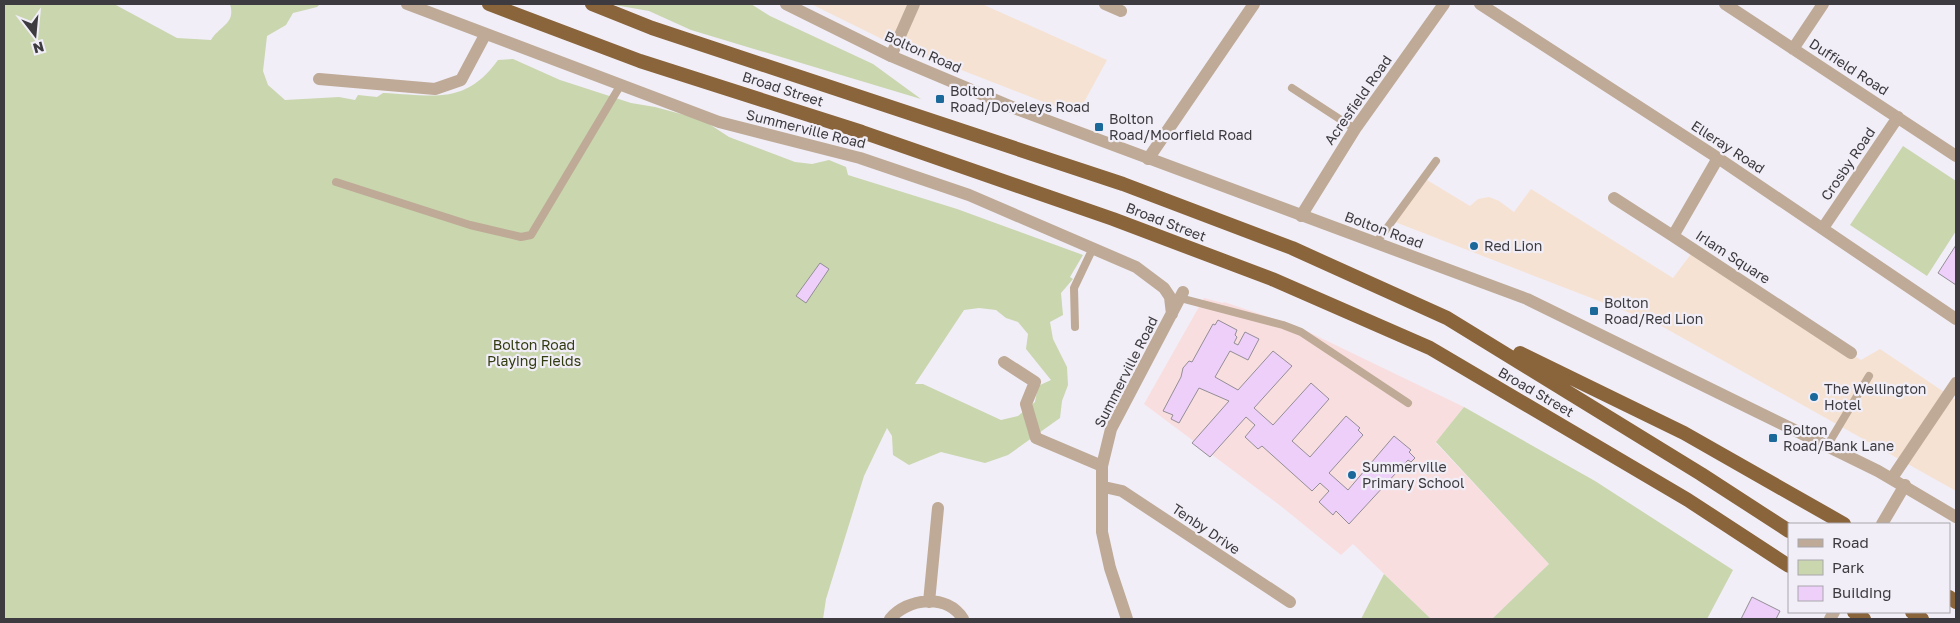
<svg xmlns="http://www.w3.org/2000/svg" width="1960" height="623" viewBox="0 0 1960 623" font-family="'Golos Text',sans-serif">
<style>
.commercial{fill:#f6e2d2}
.education{fill:#f9dedf}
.green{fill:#c9d6ae;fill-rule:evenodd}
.building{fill:#edcff9;stroke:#938d95}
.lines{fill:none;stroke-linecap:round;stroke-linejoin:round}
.service{stroke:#beaa96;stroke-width:8}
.minor{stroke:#beaa96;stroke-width:12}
.tertiary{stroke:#beaa96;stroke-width:12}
.trunk{stroke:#8a643a;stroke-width:14}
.poi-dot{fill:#1b689b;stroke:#f1eef7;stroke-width:2}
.labels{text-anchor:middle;stroke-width:4.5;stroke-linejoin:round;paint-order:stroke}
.street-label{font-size:14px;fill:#3d3b3f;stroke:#f1eef7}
.poi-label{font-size:14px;fill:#3d3b3f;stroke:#f1eef7;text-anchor:start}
.park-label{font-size:14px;fill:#313c10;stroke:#f1eef7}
</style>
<rect width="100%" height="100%" fill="#f1eef7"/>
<path class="commercial" d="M 811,4 L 982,4 L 1107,60 L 1077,115 L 884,40 Z
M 1427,180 L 1470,206 L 1478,199 L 1489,197 L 1499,201 L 1514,212 L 1531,189 L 1673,278 L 1691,254 L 1861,360 L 1880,349 L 1956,400 L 1956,491 L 1656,323 L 1395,222 Z"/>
<path class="education" d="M 1204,298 L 1223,303 L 1224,302 L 1296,326 L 1464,407 L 1436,443 L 1549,564 L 1492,619 L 1431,619 L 1353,544 L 1341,555 L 1282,507 L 1144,404 Z"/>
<path class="green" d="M 4,4 L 114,4 L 177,38 L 211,40 C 220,25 236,24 230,4 L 320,4 L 317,7 L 293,13 L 286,25 L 267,36 L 263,71 L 268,85 L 285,100 L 339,97 L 355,100 L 358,95 L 377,97 L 383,93 C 433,95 465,106 498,60 L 513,59 L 560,80 L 631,103 L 655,107 L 703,120 L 729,137 L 795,162 L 812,164 L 829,160 L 846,167 L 848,175 L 957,209 L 1083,255 L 1070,277 L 1073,279 L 1061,293 L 1063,315 L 1050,322 L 1053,339 L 1067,367 L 1068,385 L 1062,401 L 1060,418 L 1008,455 L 985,463 L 941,452 L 909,465 L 893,455 L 892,436 L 887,428 L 864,476 L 826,599 L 823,619 L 4,619 ZM 979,308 L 996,310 L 1006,318 L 1018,322 L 1028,334 L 1026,349 L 1051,380 L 1038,386 L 1035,402 L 1018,416 L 1001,420 L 923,384 L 915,384 L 964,310 Z
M 609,4 L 751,4 L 770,16 L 873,64 L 921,99 L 691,30 L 649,11 Z
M 1903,146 L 1956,181 L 1956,231 L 1927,276 L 1850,225 Z
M 1464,407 L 1595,481 L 1733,570 L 1707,619 L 1492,619 L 1549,564 L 1436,442 Z
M 1384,574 L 1431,619 L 1361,619 Z"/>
<path class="building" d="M 1956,245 L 1956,285 L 1938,273 Z
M 820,263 L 829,269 L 806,303 L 796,296 Z
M 1218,320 L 1237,330 L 1235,335 L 1237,337 L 1234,343 L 1238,345 L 1245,332 L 1259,339 L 1248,360 L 1230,351 L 1215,377 L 1238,390 L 1273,351 L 1292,366 L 1254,408 L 1273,425 L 1311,383 L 1329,399 L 1292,441 L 1310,457 L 1346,416 L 1360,428 L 1358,430 L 1363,435 L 1329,473 L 1348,490 L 1394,436 L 1411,450 L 1409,452 L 1415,458 L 1411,462 L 1408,460 L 1349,524 L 1336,511 L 1333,515 L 1319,502 L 1329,491 L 1320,483 L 1312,491 L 1262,446 L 1258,449 L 1245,437 L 1255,425 L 1246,417 L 1210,457 L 1192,443 L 1229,401 L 1199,388 L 1179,423 L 1171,419 L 1173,415 L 1163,411 L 1181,377 L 1183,368 L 1189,361 L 1192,362 L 1213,324 L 1215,325 Z
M 1752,597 L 1780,611 L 1776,619 L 1741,619 Z"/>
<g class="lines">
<path class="service" d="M 1292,88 L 1355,129
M 336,182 L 470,225 L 521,237 L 531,235 L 620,86
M 1376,243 L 1436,161
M 1180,298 L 1283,325 L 1301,332 L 1408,403
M 1075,327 L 1074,288 L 1093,248
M 1827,446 L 1869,376"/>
<path class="minor" d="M 407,4 L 719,122 L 860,158 L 969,195 L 1136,267 L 1164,288 L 1170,297 L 1172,314
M 1105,4 L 1121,11
M 1480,4 L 1718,158 L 1956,319
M 1725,4 L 1956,156
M 1793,49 L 1823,4
M 891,56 L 914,4
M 319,79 L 435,89 L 461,80 L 485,35
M 1718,158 L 1673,236 L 1851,353
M 1148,159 L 1254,4
M 1614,198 L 1673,236
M 1301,216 L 1355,129 L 1444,4
M 1823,228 L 1898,117
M 1004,362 L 1035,382 L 1026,404 L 1036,438 L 1102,466
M 1892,478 L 1956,383
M 1104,487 L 1122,491 L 1290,602
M 1882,524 L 1905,485
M 929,602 L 938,508
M 890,619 C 907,598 947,593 963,619
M 1127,619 L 1110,568 L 1102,532 L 1102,466 L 1111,429 L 1183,292
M 1830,619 L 1834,612"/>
<path class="tertiary" d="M 786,4 L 891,56 L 1019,110 L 1527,299 L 1878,471 L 1956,517"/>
<path class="trunk" d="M 489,4 L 640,61 L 862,132 L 1113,219 L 1272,279 L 1430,348 L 1688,500 L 1789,566
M 592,4 L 652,28 L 1123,184 L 1292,248 L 1447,318 L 1701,474 L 1789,531
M 1520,353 L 1684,433 L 1844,524
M 1949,597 L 1956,602
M 1854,612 L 1864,619
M 1912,612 L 1922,619"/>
</g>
<g class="poi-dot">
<rect x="935" y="94" width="10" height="10" rx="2.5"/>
<rect x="1094" y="122" width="10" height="10" rx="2.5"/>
<circle cx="1474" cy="246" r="5"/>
<rect x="1589" y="306" width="10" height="10" rx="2.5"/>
<circle cx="1814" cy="397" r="5"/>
<rect x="1768" y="433" width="10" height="10" rx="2.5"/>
<circle cx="1352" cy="475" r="5"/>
</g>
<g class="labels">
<g class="street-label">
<text transform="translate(923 52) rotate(24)" y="5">Bolton Road</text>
<text transform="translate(1849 67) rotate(33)" y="5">Duffield Road</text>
<text transform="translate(783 89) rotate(18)" y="5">Broad Street</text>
<text transform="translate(1358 100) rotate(-55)" y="5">Acresfield Road</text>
<text transform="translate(806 129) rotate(14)" y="5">Summerville Road</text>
<text transform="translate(1728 147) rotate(33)" y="5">Elleray Road</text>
<text transform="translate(1848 164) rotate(-56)" y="5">Crosby Road</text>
<text transform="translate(1166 222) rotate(21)" y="5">Broad Street</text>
<text transform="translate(1384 230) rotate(20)" y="5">Bolton Road</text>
<text transform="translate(1733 257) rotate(33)" y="5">Irlam Square</text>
<text transform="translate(1126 372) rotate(-63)" y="5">Summerville Road</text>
<text transform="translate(1536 392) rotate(30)" y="5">Broad Street</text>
<text transform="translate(1206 529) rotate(34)" y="5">Tenby Drive</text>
</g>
<g class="poi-label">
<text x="950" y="96">Bolton<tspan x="950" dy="16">Road/Doveleys Road</tspan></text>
<text x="1109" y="124">Bolton<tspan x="1109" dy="16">Road/Moorfield Road</tspan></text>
<text x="1484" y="251">Red Lion</text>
<text x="1604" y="308">Bolton<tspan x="1604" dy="16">Road/Red Lion</tspan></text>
<text x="1824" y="394">The Wellington<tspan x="1824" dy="16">Hotel</tspan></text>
<text x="1783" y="435">Bolton<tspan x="1783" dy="16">Road/Bank Lane</tspan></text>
<text x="1362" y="472">Summerville<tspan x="1362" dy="16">Primary School</tspan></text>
</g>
<g class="park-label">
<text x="534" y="350">Bolton Road<tspan x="534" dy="16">Playing Fields</tspan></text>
</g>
</g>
<rect width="1960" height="623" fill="none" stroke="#3d3b3f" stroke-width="10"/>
<rect x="1788" y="523" width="162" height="90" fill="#f1eef7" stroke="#a9a6ad"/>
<rect x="1798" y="539" width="25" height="8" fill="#beaa96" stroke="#a9a6ad"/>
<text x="1832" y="548" font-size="15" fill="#3d3b3f">Road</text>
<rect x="1798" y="560" width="25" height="15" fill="#c9d6ae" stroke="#a9a6ad"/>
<text x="1832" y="573" font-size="15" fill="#3d3b3f">Park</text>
<rect x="1798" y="586" width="25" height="15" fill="#edcff9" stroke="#a9a6ad"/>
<text x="1832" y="598" font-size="15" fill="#3d3b3f">Building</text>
<g transform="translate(35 35) rotate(164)" stroke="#f1eef7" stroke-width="4" paint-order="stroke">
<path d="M0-4L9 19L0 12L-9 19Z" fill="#3d3b3f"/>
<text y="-8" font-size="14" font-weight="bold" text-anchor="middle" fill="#3d3b3f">N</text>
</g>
</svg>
